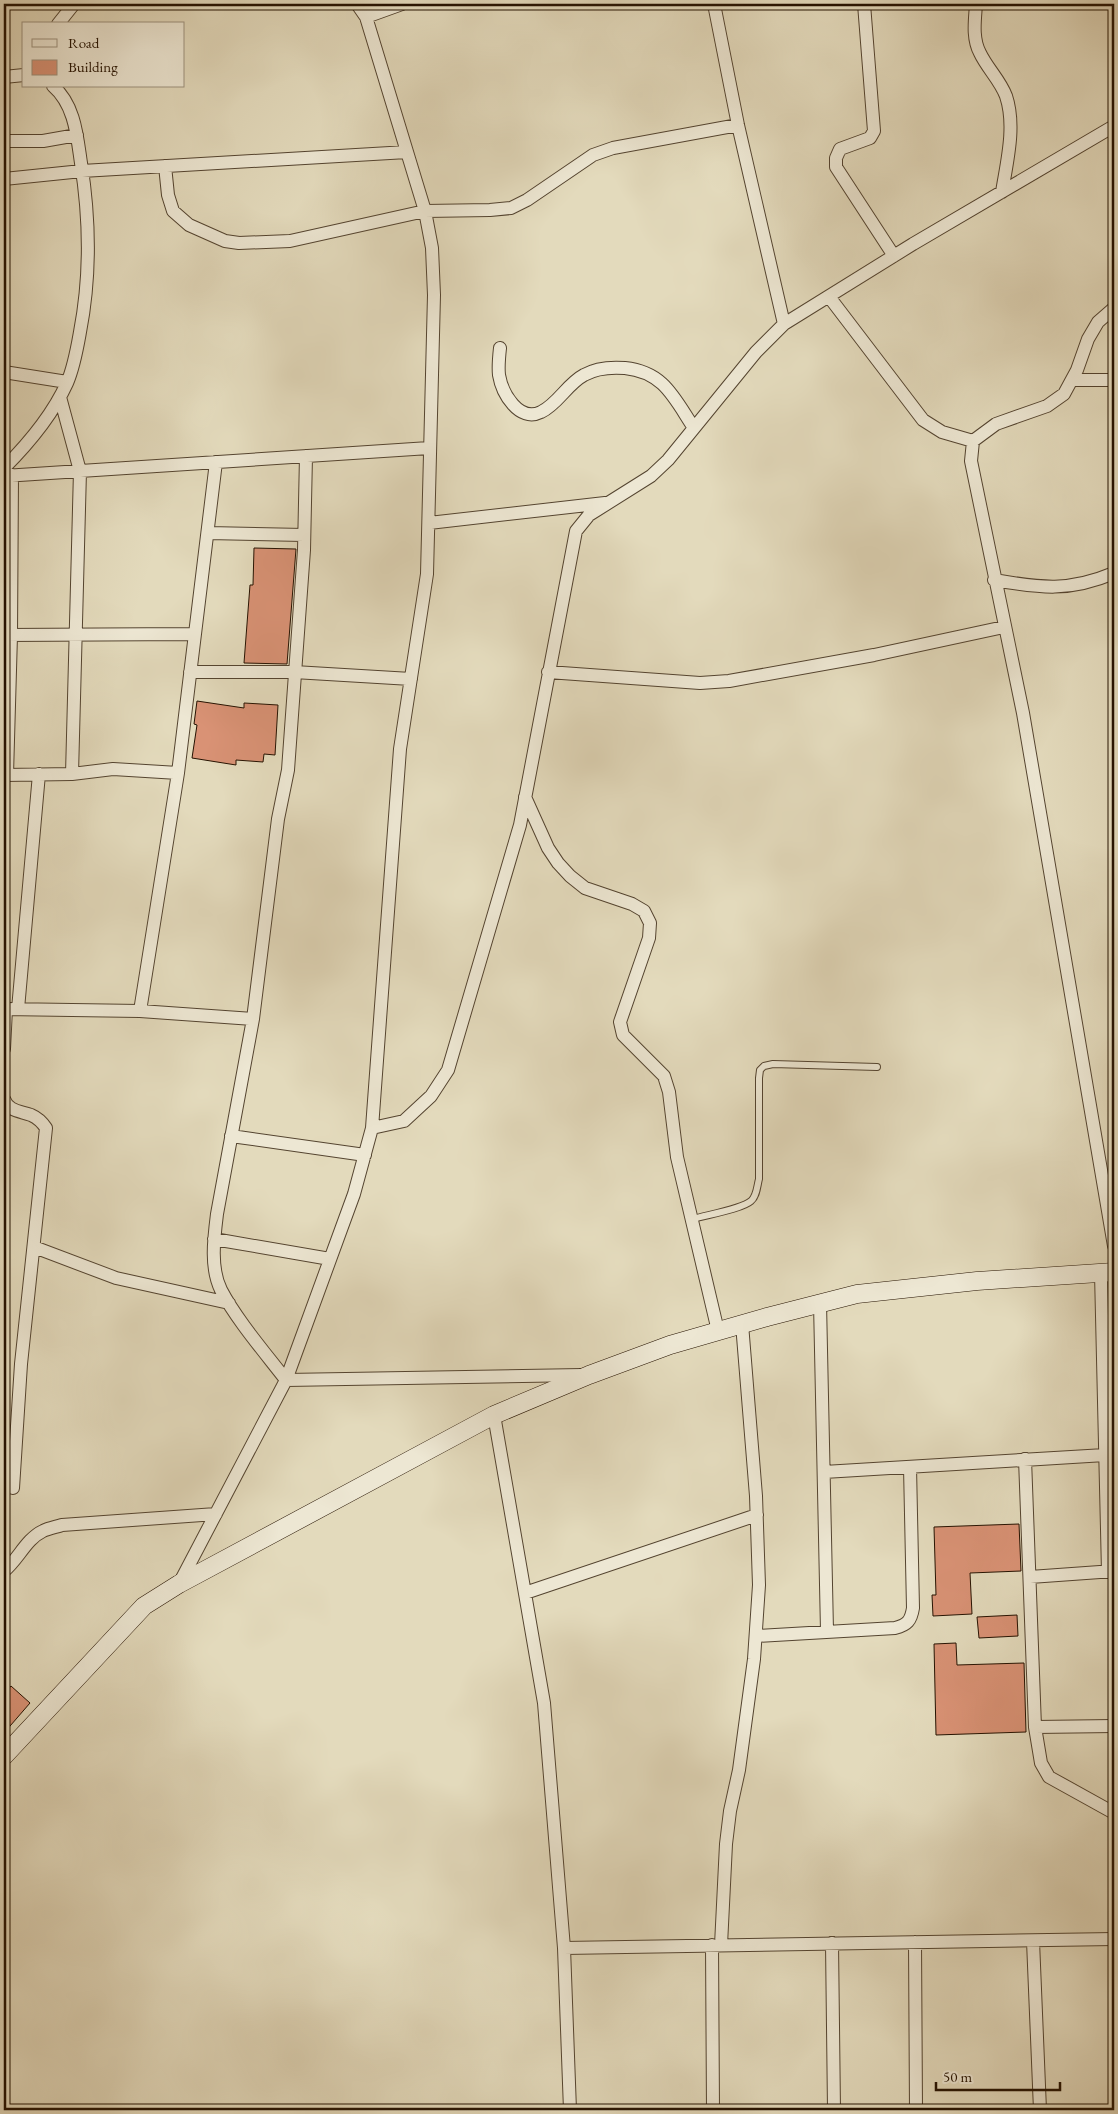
<svg xmlns="http://www.w3.org/2000/svg" width="1118" height="2114" viewBox="0 0 1118 2114" font-family="'EB Garamond',serif">
<style>
.building{fill:#d99275;stroke:#251201}
.lines{fill:none;stroke-linecap:round;stroke-linejoin:round}
.lane-casing{stroke:#544430;stroke-width:8}
.street-casing{stroke:#544430;stroke-width:14}
.secondary-casing{stroke:#251201;stroke-width:19}
.lane{stroke:#ede7d3;stroke-width:6}
.street{stroke:#ede7d3;stroke-width:12}
.secondary{stroke:#ede7d3;stroke-width:18}
</style>
<rect width="100%" height="100%" fill="#e3dabc"/>
<filter id="stains"><feTurbulence type="fractalNoise" baseFrequency=".004" numOctaves="4"/><feColorMatrix values="0 0 0 0 .2 0 0 0 0 .09 0 0 0 0 .02 0 0 0 .5 -.17"/></filter>
<radialGradient id="worn" r=".72"><stop offset=".6" stop-color="#630" stop-opacity="0"/><stop offset="1" stop-color="#630" stop-opacity=".3"/></radialGradient>
<path class="building" d="M 254,548 L 296,549 L 287,664 L 244,663 L 250,585 L 253,585 Z
M 197,701 L 244,708 L 244,703 L 278,705 L 275,755 L 264,754 L 263,762 L 236,760 L 236,765 L 192,758 L 197,725 L 194,724 Z
M 1019,1524 L 1021,1571 L 970,1573 L 972,1614 L 933,1616 L 932,1595 L 936,1595 L 934,1527 Z
M 1017,1615 L 1018,1636 L 979,1638 L 977,1617 Z
M 956,1643 L 957,1665 L 1024,1663 L 1026,1732 L 936,1735 L 934,1644 Z
M 11,1686 L 30,1703 L 4,1733 L 4,1694 Z"/>
<g class="lines">
<defs>
<path id="lane" d="M 693,1219 C 706,1215 742,1209 751,1201 C 757,1196 757,1186 759,1179 L 759,1078 L 760,1070 L 764,1066 L 773,1064 L 877,1067"/>
<path id="street" d="M 357,4 L 366,17
M 714,4 L 738,125 L 784,324
M 864,4 L 874,131 L 870,138 L 840,149 L 836,158 L 836,167 L 894,256
M 976,4 C 975,20 972,38 980,53 C 987,68 1000,80 1006,96 C 1016,126 1007,161 1002,192
M 58,24 L 74,4
M 4,77 L 24,75
M 4,141 L 43,141 L 77,135
M 165,166 L 168,195 L 173,211 L 189,225 L 225,241 L 239,243 L 290,241 L 425,211 L 490,210 L 511,208 L 527,200 L 593,155 L 613,148 L 738,125
M 4,179 L 82,171 L 407,152
M 830,298 L 923,420 L 942,432 L 973,441
M 1114,308 L 1098,322 L 1088,339 L 1077,370 L 1064,394 L 1047,406 L 996,424 L 973,441 L 971,461 L 1023,713 L 1114,1246
M 500,348 C 499,357 498,366 499,375 C 502,393 519,423 541,412 C 558,404 567,384 584,375 C 596,368 612,367 625,368 C 664,372 674,398 694,428
M 4,372 L 67,382
M 1072,380 L 1114,380
M 60,397 L 80,471 L 72,774
M 306,456 L 304,550 L 288,770 L 278,819 L 253,1019 L 217,1214 C 214,1238 210,1268 221,1290 C 236,1319 266,1354 286,1380 L 582,1375
M 4,468 C 29,443 52,416 67,383 C 74,367 77,349 80,332 C 91,275 90,220 81,163 C 77,136 75,105 53,86
M 4,476 L 429,448
M 429,523 L 605,503
M 208,533 L 304,535
M 994,580 C 1041,588 1069,592 1114,573
M 4,635 L 195,634
M 190,672 L 294,672 L 411,679
M 548,672 L 700,683 L 729,681 L 874,655 L 1004,627
M 4,775 L 72,774 L 113,769 L 178,773
M 7,775 L 11,635 L 12,475
M 525,797 L 548,848 L 558,863 L 570,876 L 585,888 L 632,904 L 644,911 L 650,923 L 649,938 L 620,1022 L 623,1035 L 664,1076 L 669,1092 L 677,1157 L 718,1331
M 4,1009 L 140,1011 L 253,1019
M 18,1009 L 39,774
M 140,1011 L 178,773 L 216,462
M 4,1049 L 6,1009
M 4,1099 C 8,1111 20,1111 31,1115 C 38,1118 42,1122 46,1128 L 21,1364 L 13,1488
M 372,1128 L 404,1121 L 431,1096 L 448,1070 L 520,825 L 576,531 L 589,515 L 651,476 L 668,460 L 756,352 L 784,324 L 913,244 L 1114,126
M 231,1136 L 365,1155
M 214,1239 L 330,1259
M 34,1247 L 116,1278 L 229,1303
M 1101,1273 L 1108,1572
M 820,1303 L 827,1631
M 494,1415 L 544,1703 L 564,1948 L 570,2110
M 1025,1459 L 1035,1727 L 1041,1763 L 1049,1777 L 1114,1813
M 824,1472 L 1105,1455
M 4,1571 C 18,1560 26,1539 43,1531 C 49,1528 56,1527 62,1525 L 216,1514
M 1030,1577 L 1114,1571
M 179,1584 L 286,1380 L 354,1194 L 372,1128 L 400,749 L 427,574 L 434,295 L 432,248 L 425,211 L 366,17 L 402,4
M 525,1593 L 757,1515
M 756,1636 L 895,1628 C 907,1625 911,1621 913,1608 L 910,1467
M 1035,1727 L 1114,1726
M 1033,1941 L 1040,2110
M 915,1942 L 916,2110
M 832,1943 L 834,2110
M 712,1945 L 713,2110
M 721,1945 L 726,1844 L 730,1811 L 739,1770 L 754,1659 L 759,1585 L 756,1496 L 742,1324
M 564,1948 L 1114,1939"/>
<path id="secondary" d="M 4,1756 L 144,1606 L 179,1584 L 494,1415 L 589,1375 L 670,1345 L 767,1317 L 857,1294 L 977,1281 L 1114,1272"/>
</defs>
<use href="#lane" class="lane-casing"/>
<use href="#street" class="street-casing"/>
<use href="#secondary" class="secondary-casing"/>
<use href="#lane" class="lane"/>
<use href="#street" class="street"/>
<use href="#secondary" class="secondary"/>
</g>
<rect width="1118" height="2114" fill="none" stroke="#e3dabc" stroke-width="20"/>
<rect x="5" y="5" width="1108" height="2104" fill="none" stroke="#251201" stroke-width="2.5"/>
<rect x="10" y="10" width="1098" height="2094" fill="none" stroke="#251201"/>
<rect x="22" y="22" width="162" height="65" fill="#ede7d3" stroke="#9d927f"/>
<rect x="32" y="39" width="25" height="8" fill="#ede7d3" stroke="#9d927f"/>
<text x="68" y="48" font-size="15" fill="#251201">Road</text>
<rect x="32" y="60" width="25" height="15" fill="#d99275" stroke="#9d927f"/>
<text x="68" y="72" font-size="15" fill="#251201">Building</text>
<path d="M936 2082v8h124v-8" fill="none" stroke="#251201" stroke-width="2.5"/>
<text x="943" y="2082" font-size="15" fill="#251201" stroke="#ede7d3" stroke-width="4" paint-order="stroke">50 m</text>
<rect width="100%" height="100%" filter="url(#stains)"/>
<rect width="100%" height="100%" fill="url(#worn)"/>
</svg>
